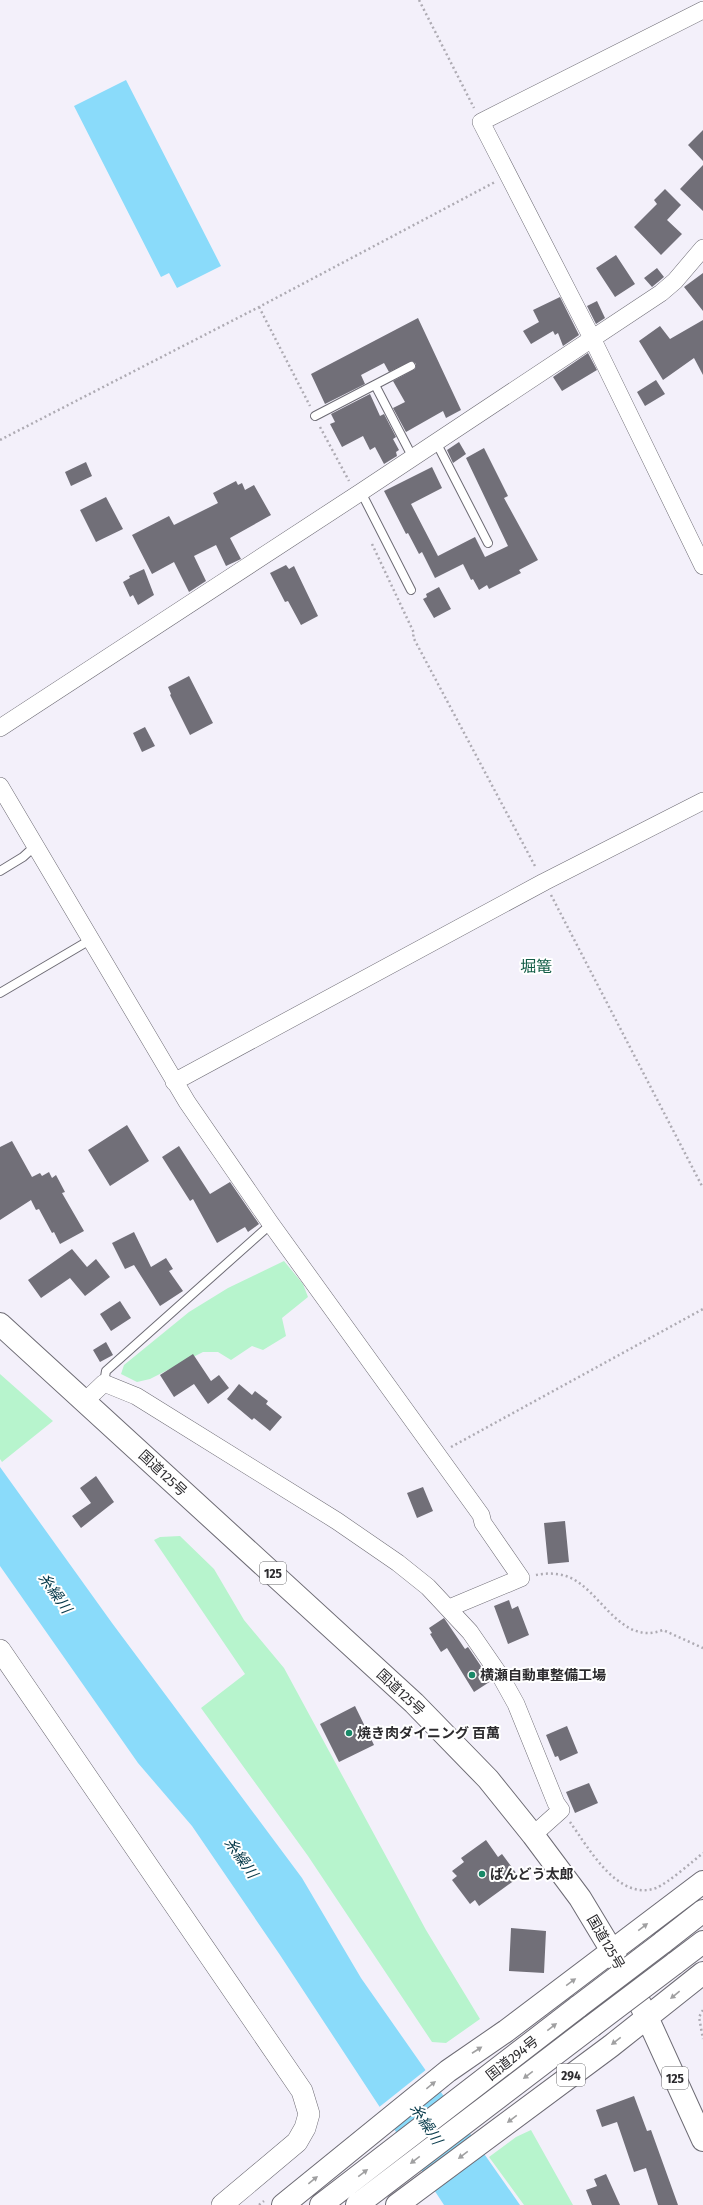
<svg xmlns="http://www.w3.org/2000/svg" width="703" height="2205" viewBox="0 0 703 2205" font-family="'Fira Sans Condensed','Noto Sans JP',sans-serif">
<style>
.green{fill:#b7f4cd}
.water{fill:#8adbfa}
.pier{fill:#f3f0fa}
.building{fill:#716f78}
.lines{fill:none;stroke-linecap:round;stroke-linejoin:round}
.service-casing{stroke:#6d6b74;stroke-width:10}
.minor-casing{stroke:#6d6b74;stroke-width:18}
.tertiary-casing{stroke:#6d6b74;stroke-width:22}
.trunk-casing{stroke:#6d6b74;stroke-width:24}
.path{stroke:#aeabb3;stroke-width:2.5;stroke-dasharray:2 3;stroke-linecap:butt}
.service{stroke:#fff;stroke-width:8}
.minor{stroke:#fff;stroke-width:17}
.tertiary{stroke:#fff;stroke-width:21}
.trunk{stroke:#fff;stroke-width:22}
.trunk-bridge-casing{stroke:#6d6b74;stroke-width:24;stroke-linecap:butt}
.trunk-bridge{stroke:#fff;stroke-width:22}
.oneway{fill:#a0a0a1}
.poi-dot{fill:#198968;stroke:#fff;stroke-width:1.5}
.labels{text-anchor:middle;stroke-width:4;stroke-linejoin:round;paint-order:stroke}
.shield{fill:#fff;stroke:#6b6b6d;stroke-width:1}
.shield-label{font-size:13px;font-weight:bold;fill:#2c2b2e}
.street-label{font-size:14px;fill:#2c2b2e;stroke:#fff}
.poi-label{font-size:14px;font-weight:bold;fill:#2c2b2e;stroke:#fff;text-anchor:start}
.water-label{font-size:15px;font-style:italic;fill:#073a4a;stroke:#fff}
.quarter-label{font-size:16px;fill:#135d47;stroke:#fff}
</style>
<rect width="100%" height="100%" fill="#f3f0fa"/>
<path class="green" d="M 284,1261 L 303,1284 L 308,1297 L 282,1318 L 286,1336 L 263,1350 L 252,1346 L 231,1360 L 218,1352 L 203,1352 L 150,1379 L 137,1382 L 121,1374 L 124,1365 L 189,1312 L 228,1288 Z
M 0,1374 L 53,1421 L 2,1462 L 0,1459 Z
M 180,1536 L 214,1569 L 244,1620 L 284,1668 L 426,1930 L 480,2019 L 446,2043 L 432,2042 L 308,1856 L 201,1708 L 245,1674 L 154,1540 L 160,1537 Z
M 531,2130 L 573,2205 L 524,2205 L 489,2157 L 516,2137 Z"/>
<path class="water" d="M 126,80 L 221,266 L 177,288 L 169,273 L 161,277 L 74,106 Z
M 0,1467 L 112,1623 L 302,1878 L 361,1978 L 520,2205 L 444,2205 L 280,1955 L 192,1826 L 138,1763 L 0,1566 Z"/>
<path class="pier" d="M 427,2069 L 439,2086 L 390,2127 L 378,2108 Z"/>
<path class="building" d="M 703,130 L 703,161 L 688,145 Z
M 703,165 L 703,211 L 680,189 Z
M 665,189 L 681,205 L 667,220 L 682,234 L 661,255 L 634,227 L 657,204 L 654,200 Z
M 616,255 L 635,284 L 615,297 L 596,268 Z
M 657,268 L 664,277 L 652,287 L 644,278 Z
M 703,273 L 703,311 L 684,287 Z
M 560,297 L 579,335 L 563,346 L 558,333 L 555,335 L 553,331 L 531,344 L 523,331 L 539,322 L 533,310 Z
M 597,301 L 605,318 L 596,324 L 587,306 Z
M 418,318 L 461,410 L 446,418 L 443,411 L 406,432 L 393,408 L 405,402 L 393,381 L 415,369 L 416,364 L 412,361 L 389,372 L 384,363 L 361,375 L 365,384 L 325,404 L 311,374 Z
M 703,320 L 703,375 L 694,358 L 663,380 L 639,341 L 660,326 L 670,339 Z
M 588,353 L 597,370 L 562,391 L 553,377 Z
M 656,380 L 665,394 L 645,406 L 637,392 Z
M 370,394 L 380,416 L 384,414 L 396,437 L 393,439 L 399,450 L 396,452 L 397,456 L 384,464 L 375,447 L 370,450 L 363,436 L 342,447 L 330,424 L 335,422 L 331,414 Z
M 459,442 L 466,454 L 453,463 L 447,450 Z
M 484,448 L 508,496 L 504,498 L 538,560 L 519,570 L 521,573 L 489,589 L 487,585 L 479,590 L 473,579 L 471,580 L 463,564 L 435,578 L 422,552 L 419,554 L 408,533 L 406,534 L 384,491 L 432,467 L 442,488 L 411,504 L 438,556 L 475,537 L 485,557 L 508,546 L 466,458 Z
M 86,462 L 92,476 L 71,486 L 65,472 Z
M 236,481 L 238,485 L 242,483 L 245,490 L 254,485 L 271,515 L 230,538 L 241,559 L 226,566 L 216,545 L 194,556 L 206,581 L 189,592 L 174,562 L 152,574 L 132,535 L 169,516 L 174,525 L 218,503 L 213,493 Z
M 106,497 L 123,529 L 96,542 L 80,510 Z
M 286,565 L 289,569 L 294,566 L 318,616 L 301,625 L 288,601 L 285,602 L 270,573 Z
M 144,569 L 154,595 L 138,605 L 133,595 L 130,597 L 123,582 L 130,578 L 129,576 Z
M 439,587 L 451,609 L 434,618 L 423,599 L 427,597 L 426,594 Z
M 189,676 L 213,723 L 190,735 L 170,695 L 171,694 L 168,687 Z
M 145,727 L 155,746 L 142,752 L 133,733 Z
M 127,1125 L 149,1161 L 110,1186 L 88,1150 Z
M 12,1141 L 32,1177 L 40,1173 L 42,1176 L 49,1172 L 52,1178 L 56,1175 L 65,1192 L 62,1193 L 84,1231 L 60,1244 L 54,1232 L 52,1233 L 39,1209 L 36,1210 L 31,1200 L 0,1220 L 0,1147 Z
M 179,1146 L 210,1194 L 230,1182 L 259,1224 L 248,1232 L 245,1227 L 217,1243 L 193,1199 L 190,1201 L 162,1157 Z
M 134,1232 L 151,1267 L 166,1258 L 173,1269 L 169,1271 L 183,1291 L 160,1306 L 134,1265 L 125,1269 L 112,1243 Z
M 72,1249 L 87,1267 L 96,1259 L 110,1277 L 85,1296 L 70,1278 L 41,1298 L 28,1280 Z
M 120,1301 L 131,1318 L 111,1331 L 100,1314 Z
M 106,1342 L 113,1355 L 100,1362 L 93,1350 Z
M 193,1354 L 211,1381 L 219,1375 L 229,1388 L 208,1404 L 194,1384 L 174,1397 L 160,1375 Z
M 239,1384 L 252,1395 L 255,1391 L 268,1401 L 266,1404 L 282,1417 L 270,1431 L 254,1418 L 252,1420 L 227,1399 Z
M 96,1476 L 114,1502 L 81,1528 L 72,1516 L 91,1503 L 80,1488 Z
M 423,1487 L 433,1511 L 417,1518 L 407,1493 Z
M 565,1521 L 569,1562 L 548,1564 L 544,1523 Z
M 509,1600 L 512,1609 L 518,1606 L 529,1635 L 508,1644 L 494,1606 Z
M 444,1618 L 465,1649 L 468,1647 L 491,1681 L 474,1692 L 447,1648 L 441,1652 L 430,1634 L 432,1633 L 429,1628 Z
M 355,1706 L 374,1745 L 339,1762 L 320,1724 Z
M 567,1726 L 578,1753 L 560,1761 L 558,1756 L 555,1757 L 546,1735 Z
M 589,1783 L 598,1803 L 575,1813 L 566,1792 Z
M 486,1840 L 498,1857 L 502,1854 L 519,1877 L 479,1906 L 475,1900 L 470,1904 L 452,1880 L 457,1876 L 452,1871 L 464,1862 L 461,1858 Z
M 511,1928 L 546,1931 L 544,1973 L 509,1971 Z
M 634,2096 L 647,2131 L 651,2130 L 678,2205 L 658,2205 L 646,2168 L 634,2172 L 617,2122 L 602,2127 L 596,2110 Z
M 606,2174 L 620,2205 L 592,2205 L 586,2190 L 597,2186 L 594,2179 Z"/>
<g class="lines">
<defs>
<path id="service" d="M 375,385 L 413,458
M 315,416 L 411,366
M 436,442 L 488,543
M 361,492 L 411,590
M 0,871 L 23,857 L 35,846
M 0,993 L 90,940
M 104,1383 L 106,1371 L 271,1224"/>
<path id="minor" d="M 703,10 L 481,122 L 592,338 L 703,566
M 0,728 L 361,492 L 661,293 L 675,281 L 703,248
M 0,786 L 187,1102 L 271,1224 L 481,1515 L 483,1523 L 521,1578 L 449,1608
M 174,1082 L 544,882 L 703,801
M 85,1401 L 104,1383 L 136,1396 L 337,1521 L 398,1563 L 428,1587 L 470,1632 L 501,1677 L 516,1704 L 556,1803 L 561,1810 L 533,1835"/>
<path id="tertiary" d="M 0,1650 L 302,2091 L 309,2114 L 305,2128 L 297,2142 L 222,2205"/>
<path id="trunk" d="M 0,1324 L 414,1703 L 488,1779 L 533,1835 L 580,1898 L 612,1951 L 647,2017 L 703,2140
M 662,1943 L 703,1911
M 674,1964 L 703,1942
M 283,2205 L 448,2071 L 506,2031 L 703,1882
M 321,2205 L 579,2006
M 357,2205 L 592,2026
M 397,2205 L 611,2046 L 703,1973"/>
</defs>
<use href="#service" class="service-casing"/>
<use href="#minor" class="minor-casing"/>
<use href="#tertiary" class="tertiary-casing"/>
<use href="#trunk" class="trunk-casing"/>
<path class="path" d="M 419,0 L 474,108
M 259,307 L 310,406
M 320,427 L 349,481
M 0,440 L 259,307 L 495,182
M 372,544 L 414,633 L 413,637 L 536,868
M 551,895 L 703,1188
M 451,1447 L 703,1309
M 536,1575 C 545,1573 557,1573 566,1576 C 600,1587 619,1647 663,1630 L 703,1648
M 570,1822 C 588,1847 618,1902 656,1888 C 668,1883 692,1862 703,1853
M 703,2010 L 699,2017 L 703,2039
M 259,2205 L 264,2201"/>
<use href="#service" class="service"/>
<use href="#minor" class="minor"/>
<use href="#tertiary" class="tertiary"/>
<use href="#trunk" class="trunk"/>
<defs>
<path id="trunk-bridge" d="M 579,2006 L 662,1943
M 592,2026 L 674,1964"/>
</defs>
<use href="#trunk-bridge" class="trunk-bridge-casing"/>
<use href="#trunk-bridge" class="trunk-bridge"/>
</g>
<defs><path id="oneway-solid" d="M-6-.8H1V-3.2L6.5 0L1 3.2V.8H-6Z"/></defs>
<g class="oneway">
<use href="#oneway-solid" transform="translate(643 1927) rotate(-37)"/>
<use href="#oneway-solid" transform="translate(571 1982) rotate(-36)"/>
<use href="#oneway-solid" transform="translate(675 1995) rotate(141)"/>
<use href="#oneway-solid" transform="translate(552 2027) rotate(-38)"/>
<use href="#oneway-solid" transform="translate(616 2041) rotate(142)"/>
<use href="#oneway-solid" transform="translate(477 2050) rotate(-33)"/>
<use href="#oneway-solid" transform="translate(528 2075) rotate(143)"/>
<use href="#oneway-solid" transform="translate(431 2085) rotate(-39)"/>
<use href="#oneway-solid" transform="translate(512 2119) rotate(143)"/>
<use href="#oneway-solid" transform="translate(463 2155) rotate(143)"/>
<use href="#oneway-solid" transform="translate(415 2160) rotate(143)"/>
<use href="#oneway-solid" transform="translate(363 2173) rotate(-37)"/>
<use href="#oneway-solid" transform="translate(313 2180) rotate(-39)"/>
</g>
<g class="poi-dot">
<circle cx="472" cy="1675" r="4"/>
<circle cx="349" cy="1733" r="4"/>
<circle cx="482" cy="1874" r="4"/>
</g>
<g class="labels">
<g class="shield">
<rect x="260" y="1562" width="26" height="22" rx="3"/>
<rect x="557" y="2064" width="28" height="22" rx="3"/>
<rect x="662" y="2067" width="26" height="22" rx="3"/>
</g>
<g class="shield-label">
<text x="273" y="1578">125</text>
<text x="571" y="2080">294</text>
<text x="675" y="2083">125</text>
</g>
<g class="street-label">
<text transform="translate(163 1473) rotate(43)" y="5">国道125号</text>
<text transform="translate(401 1692) rotate(43)" y="5">国道125号</text>
<text transform="translate(606 1942) rotate(60)" y="5">国道125号</text>
<text transform="translate(512 2058) rotate(-38)" y="5">国道294号</text>
</g>
<g class="poi-label">
<text x="480" y="1680">横瀬自動車整備工場</text>
<text x="357" y="1738">焼き肉ダイニング 百萬</text>
<text x="490" y="1879">ばんどう太郎</text>
</g>
<g class="water-label">
<text transform="translate(55 1593) rotate(55)" y="5">糸繰川</text>
<text transform="translate(241 1858) rotate(55)" y="5">糸繰川</text>
<text transform="translate(426 2124) rotate(57)" y="5">糸繰川</text>
</g>
<g class="quarter-label">
<text x="536" y="972">堀篭</text>
</g>
</g>
</svg>
